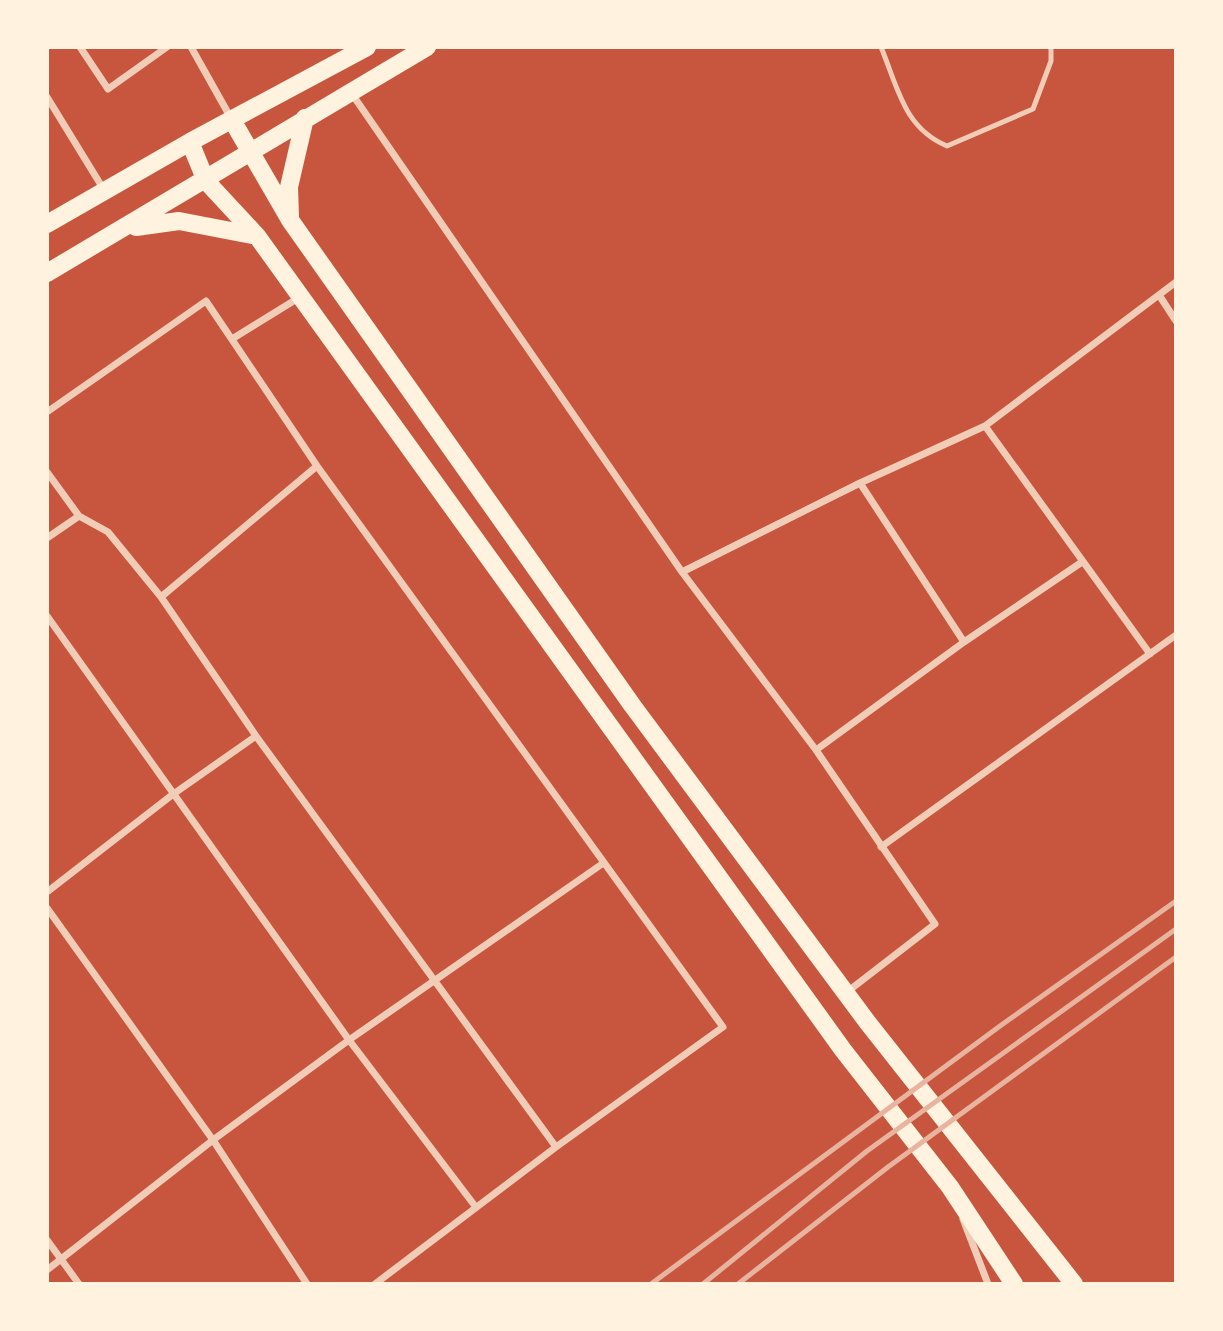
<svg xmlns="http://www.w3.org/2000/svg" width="1223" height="1331" viewBox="0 0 1223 1331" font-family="'Fira Sans Condensed',sans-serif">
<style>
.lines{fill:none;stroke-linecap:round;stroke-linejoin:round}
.service{stroke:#f1ccb7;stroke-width:5}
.minor{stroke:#f1ccb7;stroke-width:7}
.primary{stroke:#fff3e0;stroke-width:18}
.rail{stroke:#e9b49f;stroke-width:5}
</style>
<rect width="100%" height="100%" fill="#c8553d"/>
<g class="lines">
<path class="service" d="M 881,47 C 898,88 904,128 947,146 L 1033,109 L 1051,61 L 1051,47"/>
<path class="minor" d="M 80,47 L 108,89 L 167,47
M 191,47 L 232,120
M 352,94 L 682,572 L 816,750 L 935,924 L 847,992
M 47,97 L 104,190
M 1159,295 L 1176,321
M 232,339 L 300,297
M 47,412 L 206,301 L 317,466 L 723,1027 L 556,1147 L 375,1284
M 985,426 L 1150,654
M 47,472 L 79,516 L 108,532 L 161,597 L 317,466
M 860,483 L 964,642
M 47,538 L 79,516
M 682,572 L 860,483 L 985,426 L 1176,282
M 47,616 L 349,1040 L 475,1206
M 256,736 L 556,1147
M 816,750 L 964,642 L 1082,562
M 881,847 L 1176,635
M 47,892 L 172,795 L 256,736 L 161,597
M 47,908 L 213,1140 L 307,1284
M 963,1219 L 988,1284
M 47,1240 L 79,1284
M 47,1270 L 213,1140 L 349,1040 L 602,864"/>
<path class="primary" d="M 232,120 L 290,220 L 632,705 L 868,1023 L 1074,1284
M 190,142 L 206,181 L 257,236 L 843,1050 L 950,1187 L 1014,1284
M 290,216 L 289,187 L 305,118
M 47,224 L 190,142 L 367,47
M 136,227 L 179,221 L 257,236
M 47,273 L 427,47"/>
<path class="rail" d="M 651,1284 L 1000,1026 L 1176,901
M 703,1284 L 867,1151 L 1176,929
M 738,1284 L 888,1167 L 1176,957"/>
</g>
<rect width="1223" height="1331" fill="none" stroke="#fff3e0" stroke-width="98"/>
</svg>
